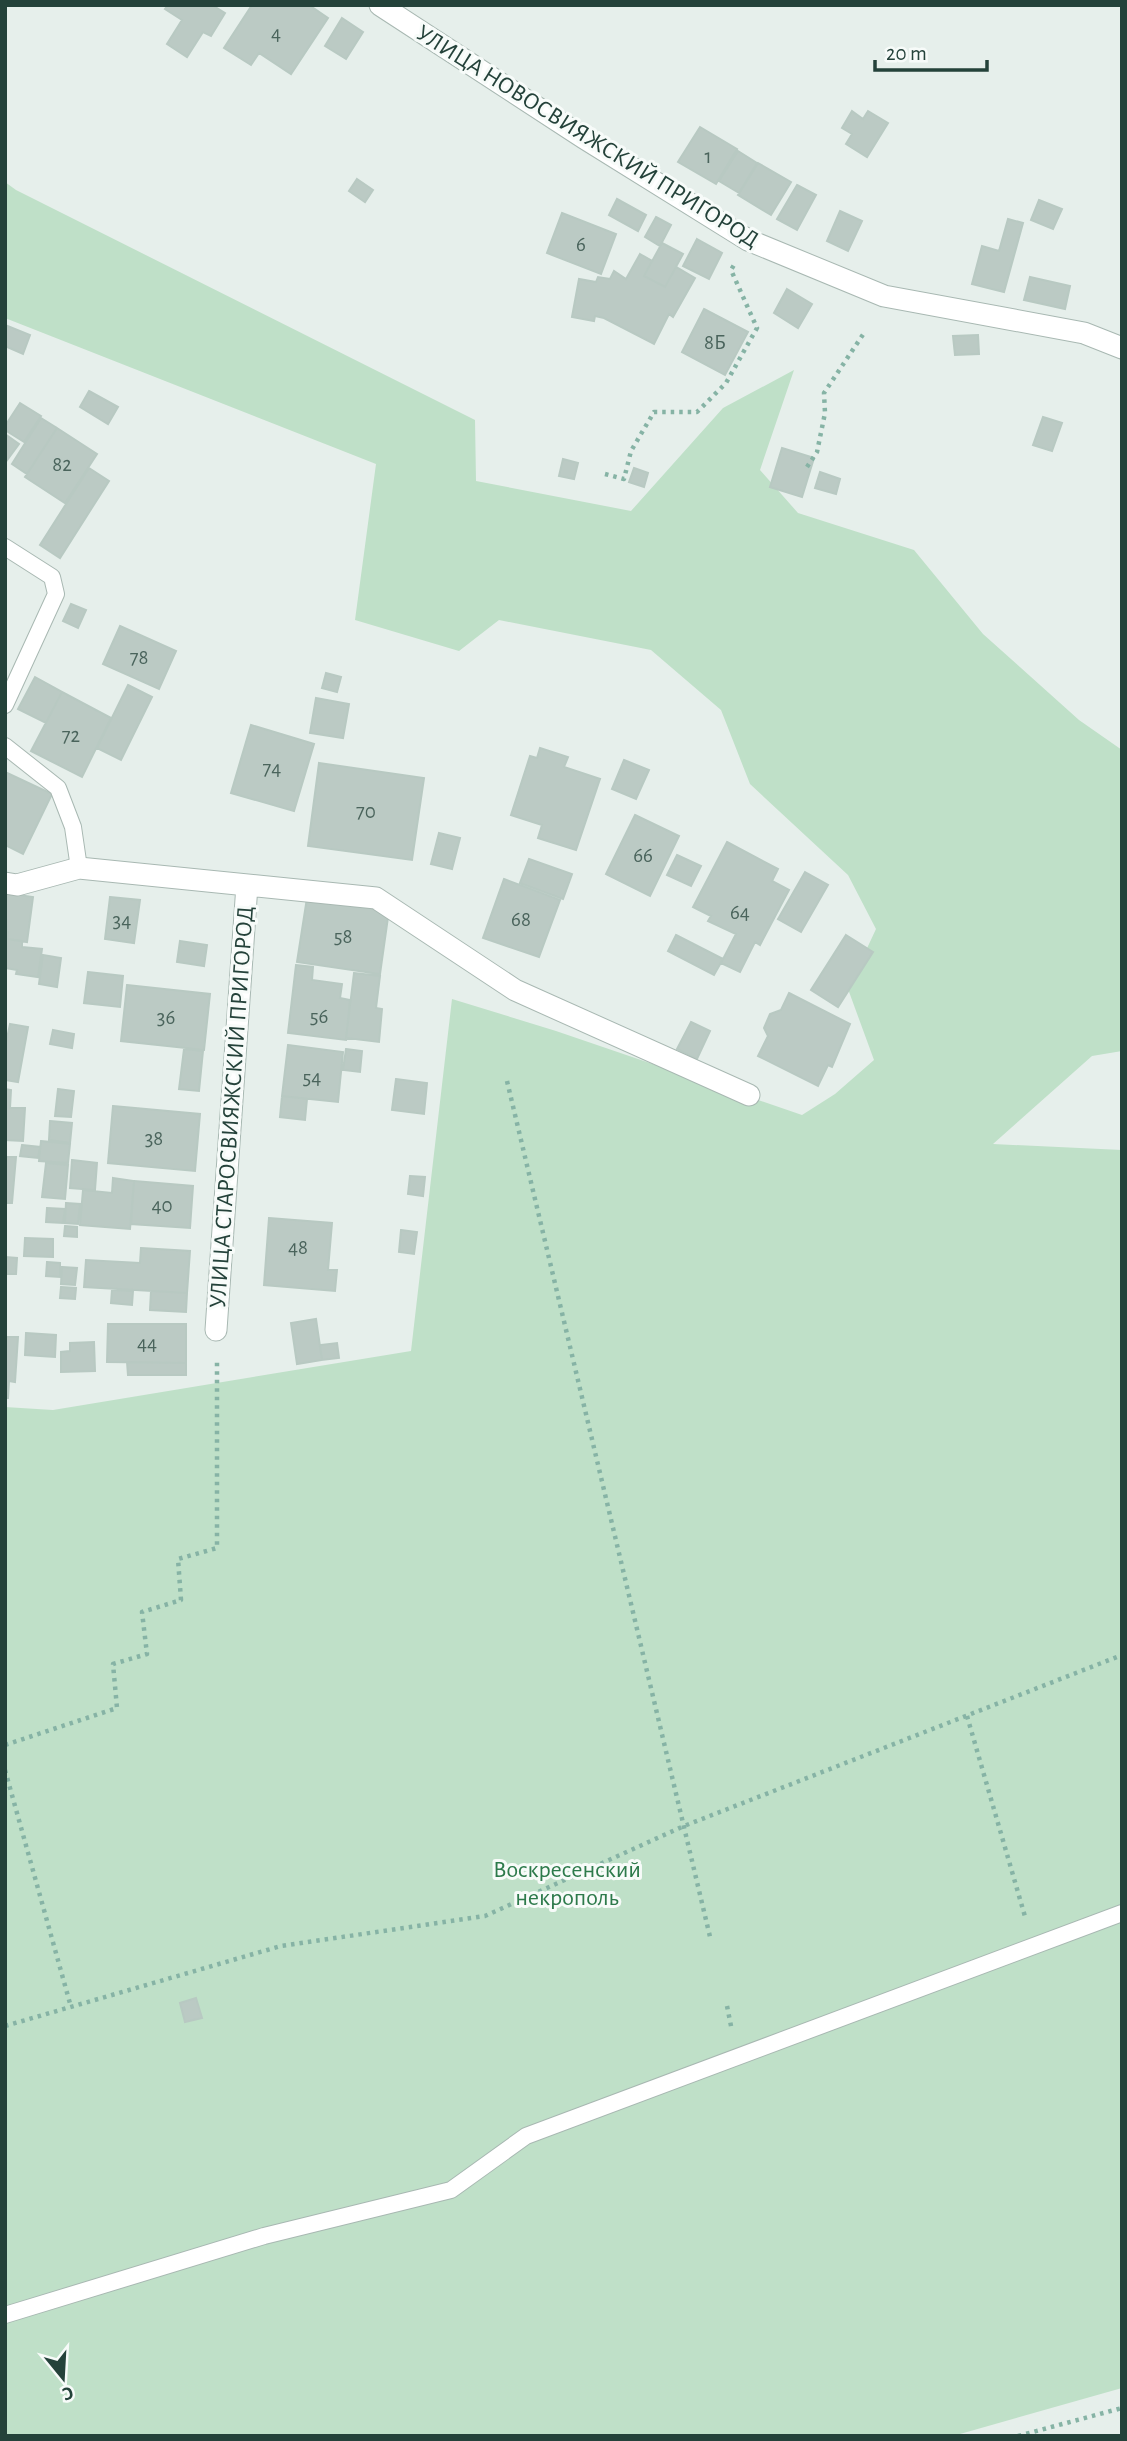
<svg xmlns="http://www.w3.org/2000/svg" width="1127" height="2441" viewBox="0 0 1127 2441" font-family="'Alegreya Sans',sans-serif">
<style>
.green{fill:#bfe0c8}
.building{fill:#bbcac4;stroke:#b8c9c2;stroke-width:2}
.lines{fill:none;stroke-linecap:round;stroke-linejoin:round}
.service-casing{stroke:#a8b8b2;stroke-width:18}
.minor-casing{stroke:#a8b8b2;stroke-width:23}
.path{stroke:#86b3a5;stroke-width:4.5;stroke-dasharray:3.5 5;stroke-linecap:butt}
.service{stroke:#fff;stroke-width:16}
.minor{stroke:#fff;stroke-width:21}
.labels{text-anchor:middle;stroke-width:6;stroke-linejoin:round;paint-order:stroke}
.number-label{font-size:21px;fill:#4a645c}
.street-label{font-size:24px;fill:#24423a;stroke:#f7fbf9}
.park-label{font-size:24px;fill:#2d7a4b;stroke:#f7fbf9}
</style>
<rect width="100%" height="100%" fill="#e6efeb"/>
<path class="green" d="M 5,182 L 16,190 L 475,420 L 476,481 L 631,511 L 723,408 L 794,370 L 760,470 L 798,513 L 914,550 L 983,634 L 1079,720 L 1122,750 L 1122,1051 L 1092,1056 L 993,1144 L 1122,1150 L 1122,2388 L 953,2436 L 5,2436 L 5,1407 L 53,1410 L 411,1351 L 452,999 L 556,1031 L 802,1115 L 835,1094 L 874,1060 L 848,989 L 876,929 L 848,875 L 750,784 L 721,710 L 651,650 L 499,620 L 459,651 L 355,620 L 376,464 L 5,318 Z"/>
<path class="building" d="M 168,5 L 212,5 L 225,13 L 211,36 L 203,32 L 187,57 L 167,44 L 182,20 L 165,9 Z
M 252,5 L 309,5 L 328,18 L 291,74 L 259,53 L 251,65 L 224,48 Z
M 342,18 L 363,32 L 346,59 L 325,46 Z
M 852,111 L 863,119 L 868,111 L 888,123 L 867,157 L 846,144 L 852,134 L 842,128 Z
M 700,127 L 737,149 L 716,184 L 678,162 Z
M 738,151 L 757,163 L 739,193 L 719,181 Z
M 758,163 L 791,182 L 771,215 L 738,195 Z
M 357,179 L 373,190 L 365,202 L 349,191 Z
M 797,185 L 816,195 L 797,230 L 777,219 Z
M 617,199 L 646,215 L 638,231 L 609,215 Z
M 1039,200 L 1062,209 L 1053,229 L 1031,220 Z
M 840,211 L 862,221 L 848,251 L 827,241 Z
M 562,213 L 616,234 L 601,274 L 547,253 Z
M 656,217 L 671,225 L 660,246 L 645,237 Z
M 1008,219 L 1023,223 L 1004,292 L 972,284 L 982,246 L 999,251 Z
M 697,239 L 722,253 L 709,279 L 683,266 Z
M 662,243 L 683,254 L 665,287 L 644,276 Z
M 640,254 L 652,261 L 644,276 L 665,287 L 676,267 L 695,278 L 673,317 L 669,314 L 654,344 L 604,318 L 595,316 L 594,321 L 572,317 L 579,279 L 596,282 L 598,277 L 610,279 L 614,271 L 626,279 Z
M 1030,277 L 1070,286 L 1065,309 L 1024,300 Z
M 787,289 L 812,304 L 798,328 L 774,313 Z
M 704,309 L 748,332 L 725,375 L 682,352 Z
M 5,325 L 30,335 L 23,354 L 5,346 Z
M 978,335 L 979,354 L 955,355 L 953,336 Z
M 89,391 L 118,407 L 108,424 L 80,407 Z
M 20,403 L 41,416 L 24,442 L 5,430 L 5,426 Z
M 1043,417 L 1062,423 L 1052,451 L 1033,445 Z
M 41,418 L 57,428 L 27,474 L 12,464 Z
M 57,428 L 97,454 L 65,503 L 25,477 Z
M 5,434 L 19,444 L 5,463 Z
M 782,448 L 814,458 L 802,497 L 770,487 Z
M 563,459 L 578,463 L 574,479 L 559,476 Z
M 89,468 L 109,481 L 60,558 L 40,545 Z
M 634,468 L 648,473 L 644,487 L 629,482 Z
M 820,472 L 840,479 L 836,494 L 815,488 Z
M 71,604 L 86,610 L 78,628 L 63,621 Z
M 120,626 L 176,651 L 159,689 L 103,664 Z
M 326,673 L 341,677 L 337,692 L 322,688 Z
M 35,677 L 62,692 L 46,723 L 18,709 Z
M 128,685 L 152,697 L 121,760 L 97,748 Z
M 62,692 L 111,718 L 82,777 L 31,751 Z
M 316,698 L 349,704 L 343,738 L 310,733 Z
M 251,725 L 314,744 L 294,811 L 231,793 Z
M 540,748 L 568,757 L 564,767 L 600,779 L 576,850 L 538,838 L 542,825 L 511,815 L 530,756 L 537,758 Z
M 624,760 L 649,770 L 636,799 L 612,789 Z
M 319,763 L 424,778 L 412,860 L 308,846 Z
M 5,772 L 52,794 L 23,854 L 5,845 Z
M 635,815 L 679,836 L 650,896 L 606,874 Z
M 439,833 L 460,838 L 452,869 L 431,864 Z
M 727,842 L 778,869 L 772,881 L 789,890 L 760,945 L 755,942 L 740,972 L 721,963 L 736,934 L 708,921 L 711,916 L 693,907 Z
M 677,855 L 701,866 L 691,886 L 667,875 Z
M 529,859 L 572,874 L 563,899 L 520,883 Z
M 805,872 L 828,885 L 801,932 L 778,919 Z
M 504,879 L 560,900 L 539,957 L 483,938 Z
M 5,893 L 33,897 L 27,942 L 7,939 Z
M 110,897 L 140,900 L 134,943 L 105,939 Z
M 307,898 L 389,910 L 380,974 L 297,962 Z
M 5,932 L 8,932 L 7,939 L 22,941 L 22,947 L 42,949 L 38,977 L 16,974 L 17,970 L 5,968 Z
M 676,935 L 723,959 L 714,975 L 668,951 Z
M 846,935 L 873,952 L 838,1007 L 811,990 Z
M 180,941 L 207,945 L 204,966 L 177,962 Z
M 43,955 L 61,958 L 57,987 L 39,984 Z
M 296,965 L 313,967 L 312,980 L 342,984 L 340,998 L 350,1000 L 346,1040 L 288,1033 Z
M 88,972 L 123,976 L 120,1007 L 84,1003 Z
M 354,973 L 380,976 L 376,1008 L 382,1009 L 379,1042 L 346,1038 Z
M 127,985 L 210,994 L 204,1050 L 121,1041 Z
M 789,993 L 850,1024 L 832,1067 L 828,1065 L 818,1086 L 758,1056 L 768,1036 L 764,1028 L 770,1014 L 781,1010 Z
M 691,1022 L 710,1031 L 697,1059 L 677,1049 Z
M 10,1024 L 28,1027 L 18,1082 L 5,1080 L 5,1048 Z
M 53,1030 L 74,1034 L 72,1048 L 50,1044 Z
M 288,1045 L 343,1052 L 338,1102 L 282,1096 Z
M 184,1049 L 203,1051 L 199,1091 L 179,1089 Z
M 346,1049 L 362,1051 L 360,1072 L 343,1070 Z
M 396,1079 L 427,1083 L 424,1114 L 392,1110 Z
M 5,1089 L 11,1090 L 10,1108 L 25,1108 L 23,1141 L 5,1140 Z
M 58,1089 L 74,1091 L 71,1117 L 55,1116 Z
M 282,1096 L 307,1099 L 305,1120 L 280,1117 Z
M 113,1106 L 200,1114 L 195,1171 L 108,1163 Z
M 50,1121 L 72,1123 L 70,1143 L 49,1140 Z
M 41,1141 L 70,1144 L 68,1163 L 39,1161 Z
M 22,1145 L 40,1147 L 38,1158 L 20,1156 Z
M 5,1157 L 16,1157 L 12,1203 L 5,1203 Z
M 72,1160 L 97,1163 L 95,1190 L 70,1188 Z
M 46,1163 L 68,1165 L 65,1199 L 42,1197 Z
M 410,1176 L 425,1177 L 423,1196 L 408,1194 Z
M 113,1178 L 134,1181 L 130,1229 L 80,1225 L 83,1190 L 112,1193 Z
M 134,1181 L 193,1186 L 190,1228 L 131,1224 Z
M 66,1203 L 80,1204 L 78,1224 L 65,1223 Z
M 47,1208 L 65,1209 L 63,1223 L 46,1222 Z
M 269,1218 L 332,1223 L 328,1270 L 337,1270 L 335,1291 L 264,1285 Z
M 65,1226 L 77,1227 L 77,1237 L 64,1236 Z
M 401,1230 L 417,1232 L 414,1254 L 399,1252 Z
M 25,1238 L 53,1239 L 53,1257 L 24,1256 Z
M 141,1248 L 190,1251 L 187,1293 L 84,1287 L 86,1260 L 140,1263 Z
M 5,1257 L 17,1258 L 16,1274 L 5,1274 Z
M 47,1262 L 60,1263 L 60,1277 L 46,1276 Z
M 62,1267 L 77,1268 L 75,1285 L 61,1284 Z
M 61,1287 L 76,1288 L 75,1299 L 60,1298 Z
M 112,1290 L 133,1291 L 132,1305 L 111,1303 Z
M 151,1291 L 187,1293 L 186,1312 L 150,1310 Z
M 316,1319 L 322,1360 L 297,1364 L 291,1323 Z
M 108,1324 L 186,1324 L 186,1363 L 107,1362 Z
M 26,1333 L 56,1335 L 55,1357 L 25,1355 Z
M 5,1337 L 18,1337 L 15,1382 L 9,1381 L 8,1398 L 5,1398 Z
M 94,1342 L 95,1371 L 61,1372 L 61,1352 L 70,1351 L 70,1343 Z
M 337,1343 L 339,1358 L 322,1360 L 320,1345 Z
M 127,1362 L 186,1363 L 186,1375 L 128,1375 Z
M 196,1998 L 202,2018 L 185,2022 L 180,2003 Z"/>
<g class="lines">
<defs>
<path id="service" d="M 5,547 L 52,577 L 56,594 L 5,705
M 5,746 L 58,788 L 73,827 L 79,868
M 5,2315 L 264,2236 L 451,2190 L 526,2136 L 1122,1913"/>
<path id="minor" d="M 380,5 L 584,138 L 748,240 L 884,296 L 1084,333 L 1122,348
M 5,883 L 17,885 L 79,868 L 376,898 L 515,990 L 749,1095
M 216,1330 L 247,885"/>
</defs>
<use href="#service" class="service-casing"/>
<use href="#minor" class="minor-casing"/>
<path class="path" d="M 807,467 L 817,452 L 825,413 L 824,393 L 864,333
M 605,474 L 624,479 L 631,451 L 654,412 L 697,412 L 726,383 L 757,328 L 731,270 L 734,265
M 507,1081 L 711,1941
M 967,1716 L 1026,1920
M 5,1745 L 117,1708 L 113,1664 L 147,1654 L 142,1612 L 181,1600 L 178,1559 L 217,1548 L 217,1358
M 5,1770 L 71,2007
M 727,2006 L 732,2031
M 5,2026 L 281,1946 L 485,1916 L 684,1826 L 1122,1655
M 1018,2436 L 1122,2408"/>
<use href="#service" class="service"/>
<use href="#minor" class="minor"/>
</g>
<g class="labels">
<g class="number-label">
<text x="276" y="40">4</text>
<text x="708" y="163">1</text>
<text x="581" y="251">6</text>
<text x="715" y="349">8Б</text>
<text x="62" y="471">82</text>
<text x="139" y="664">78</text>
<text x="71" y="742">72</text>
<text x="272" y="775">74</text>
<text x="366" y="818">70</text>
<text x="643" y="862">66</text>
<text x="740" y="919">64</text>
<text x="521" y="926">68</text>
<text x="122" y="927">34</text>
<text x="343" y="943">58</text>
<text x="319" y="1023">56</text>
<text x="166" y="1024">36</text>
<text x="312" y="1084">54</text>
<text x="154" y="1145">38</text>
<text x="162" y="1212">40</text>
<text x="298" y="1254">48</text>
<text x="147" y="1350">44</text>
</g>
<g class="street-label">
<text transform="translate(588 136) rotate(32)" y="8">УЛИЦА НОВОСВИЯЖСКИЙ ПРИГОРОД</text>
<text transform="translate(231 1107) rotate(-86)" y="8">УЛИЦА СТАРОСВИЯЖСКИЙ ПРИГОРОД</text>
</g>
<g class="park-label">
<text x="567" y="1877">Воскресенский<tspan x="567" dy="28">некрополь</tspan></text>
</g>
</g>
<rect width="1127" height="2441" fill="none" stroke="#24423a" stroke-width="14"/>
<g transform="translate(63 2378) rotate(162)" stroke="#f7fbf9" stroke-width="5" paint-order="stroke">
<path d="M0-5L12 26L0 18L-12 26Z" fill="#24423a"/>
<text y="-10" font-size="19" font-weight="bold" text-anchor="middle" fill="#24423a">С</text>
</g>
<path d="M875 60v10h112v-10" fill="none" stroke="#24423a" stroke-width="3.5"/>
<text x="886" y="60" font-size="21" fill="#24423a" stroke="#f7fbf9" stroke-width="5" paint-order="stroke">20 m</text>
</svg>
